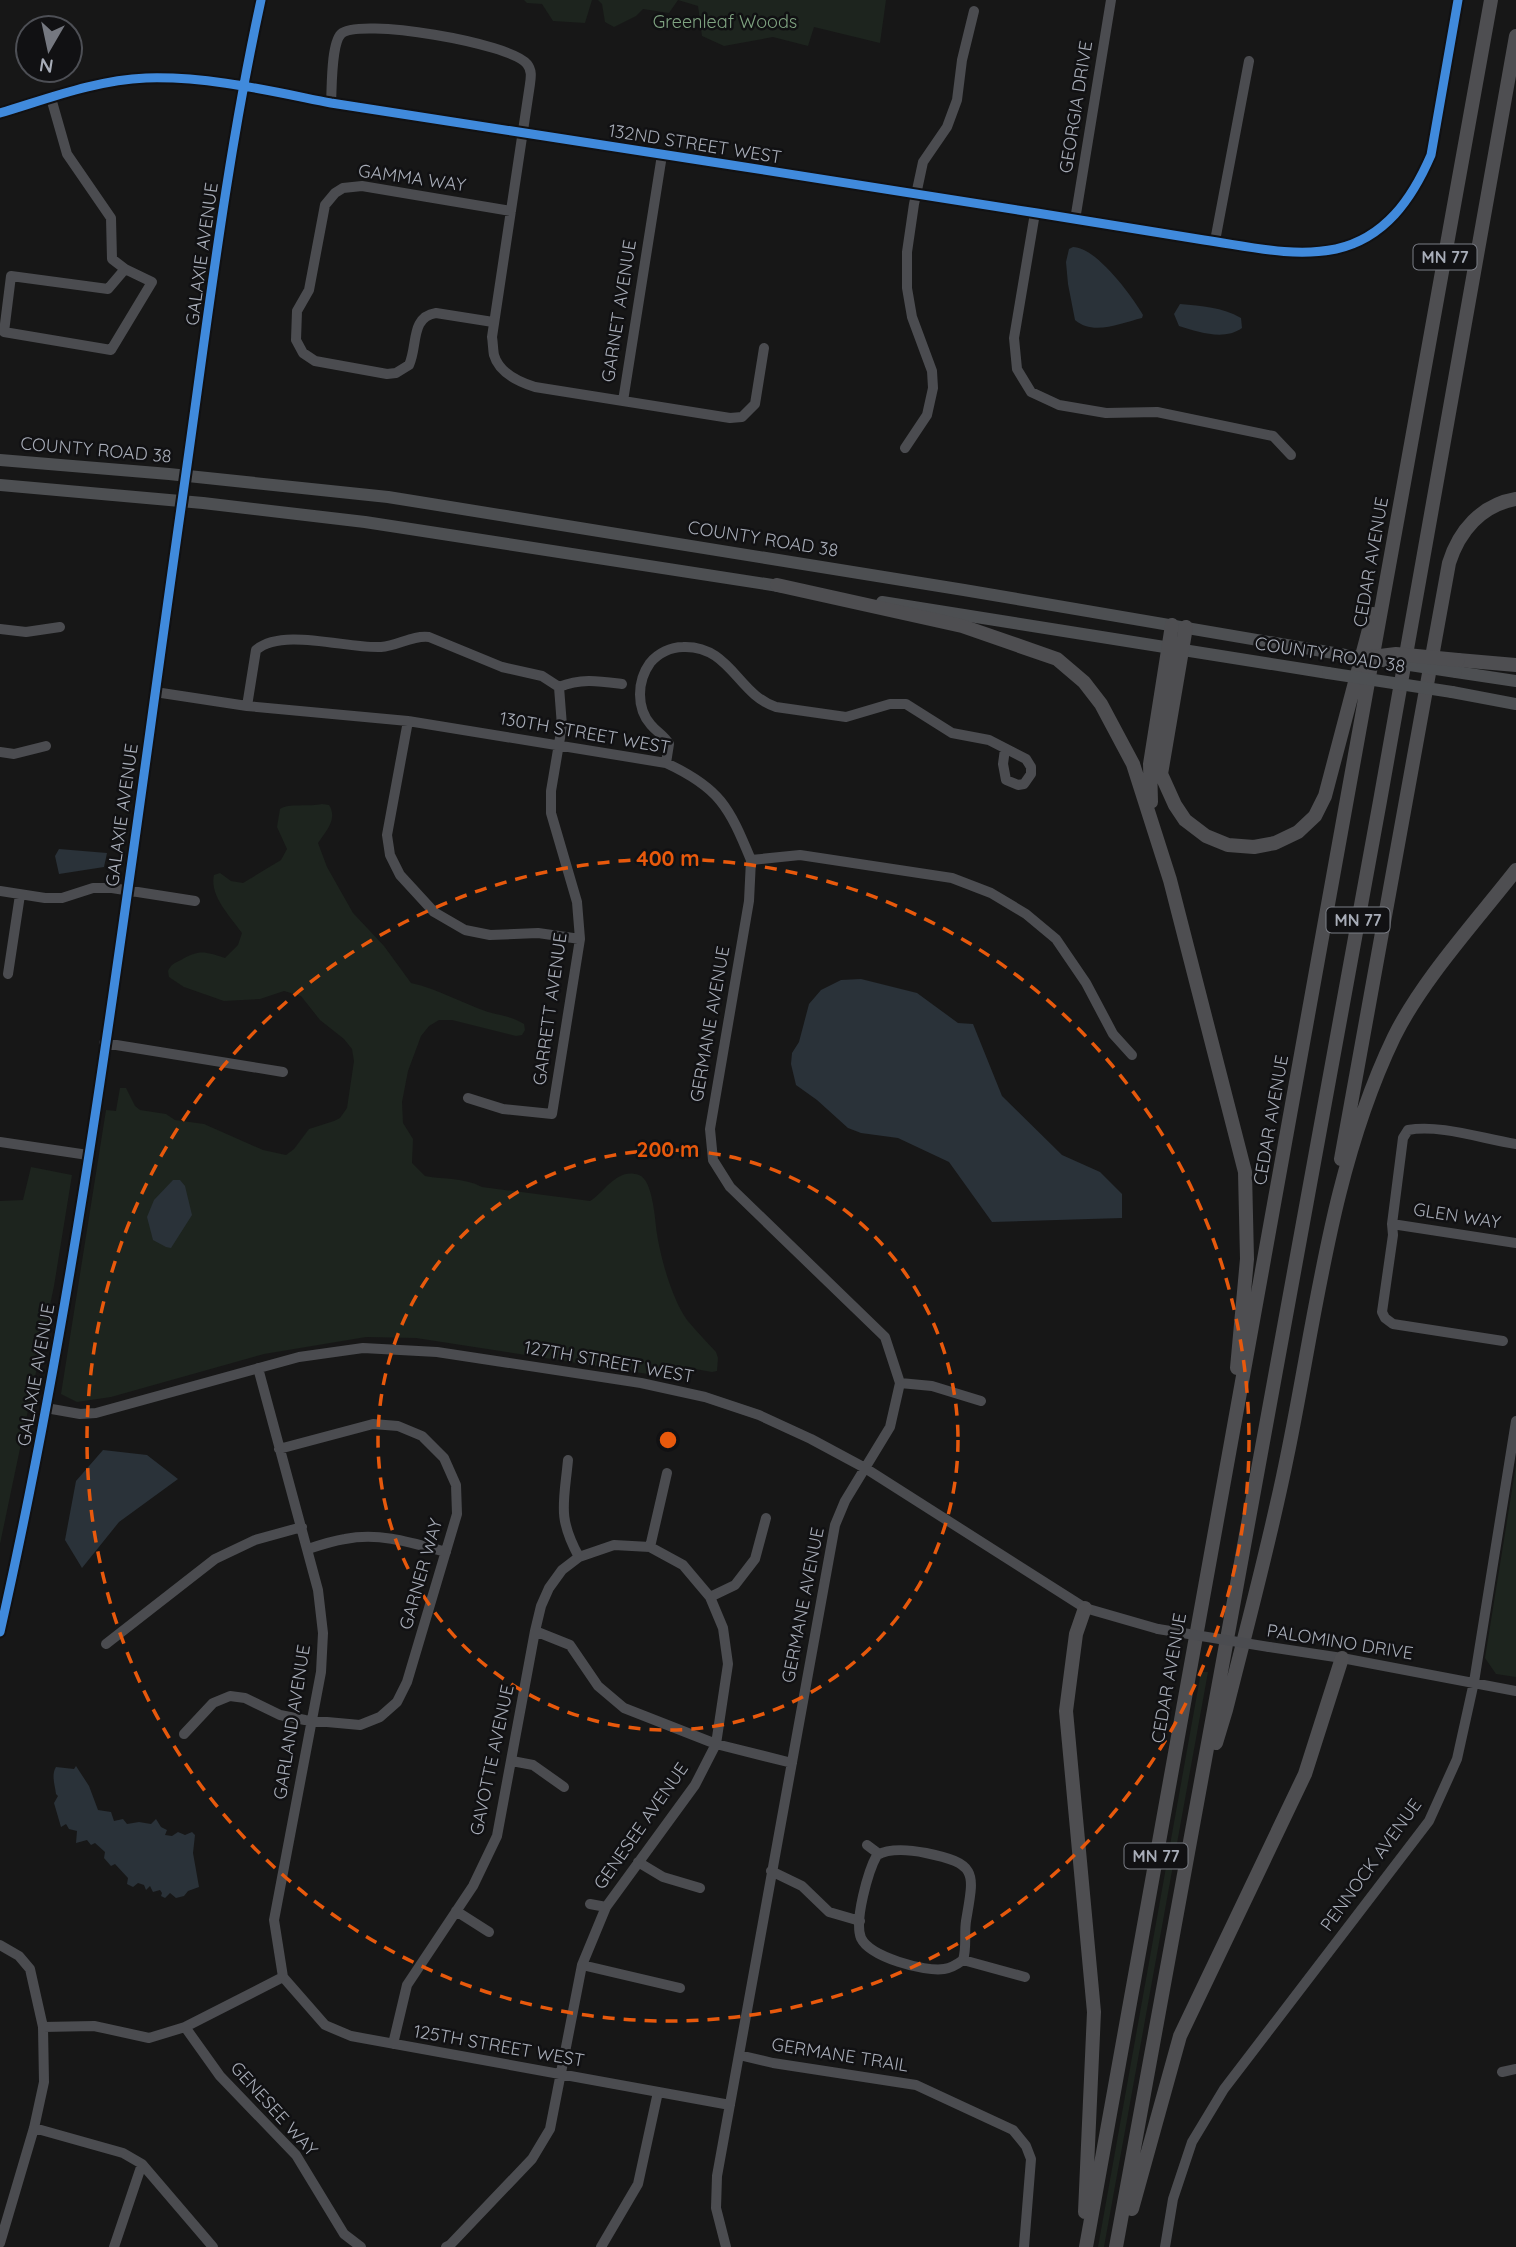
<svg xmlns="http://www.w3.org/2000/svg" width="1516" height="2247" viewBox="0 0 1516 2247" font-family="Quicksand,sans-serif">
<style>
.green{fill:#1d241e}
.water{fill:#2a3239}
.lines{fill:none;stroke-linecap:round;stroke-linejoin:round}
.minor{stroke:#4b4c50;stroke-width:10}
.major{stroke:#4d4f52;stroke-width:12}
.highway{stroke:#4e4e51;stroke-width:14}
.minor-bridge{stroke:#4b4c50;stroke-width:10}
.major-bridge{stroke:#4d4f52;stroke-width:12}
.highway-bridge{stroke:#4e4e51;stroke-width:14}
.cycleway-casing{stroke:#111113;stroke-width:13}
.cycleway{stroke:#408adc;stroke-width:9}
.ring{fill:none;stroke:#e8590c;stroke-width:3.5;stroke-dasharray:12 9}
.labels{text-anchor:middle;stroke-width:5;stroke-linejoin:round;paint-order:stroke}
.shield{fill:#111113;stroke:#7b7e86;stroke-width:2}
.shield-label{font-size:16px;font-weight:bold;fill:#a8adb8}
.park-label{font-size:18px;fill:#7fa381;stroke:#111113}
.street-label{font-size:18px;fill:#a8adb8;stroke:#111113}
.centre{fill:#e8590c;stroke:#111113;stroke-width:3.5}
.ring-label{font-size:21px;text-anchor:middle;font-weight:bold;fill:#e8590c;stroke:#111113;stroke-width:5;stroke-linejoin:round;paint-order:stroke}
</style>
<rect width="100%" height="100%" fill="#171717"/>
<path class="green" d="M 524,0 L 592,0 L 585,23 L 553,21 L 542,4 L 527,3 Z
M 598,0 L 886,0 L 880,43 L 814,27 L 808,46 L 773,37 L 724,46 L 702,36 L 698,6 L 678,0 L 669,13 L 643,9 L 636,16 L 614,27 L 605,22 L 602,4 Z
M 322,804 L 329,805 C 338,819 326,831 318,843 L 327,867 L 353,913 L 384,946 L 411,983 C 438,989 462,1003 488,1012 C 501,1016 512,1016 524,1024 L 525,1030 L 522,1035 L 516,1036 L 452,1020 L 439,1020 L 429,1026 L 421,1036 L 408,1071 L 402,1102 L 403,1123 L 413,1139 L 412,1163 L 425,1176 C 445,1180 463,1177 482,1187 L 590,1201 C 605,1192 617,1167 639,1175 C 653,1180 655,1220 657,1234 C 661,1259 672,1299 687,1320 C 696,1331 706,1341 716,1352 L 718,1358 L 717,1371 L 712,1372 L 678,1366 L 680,1379 L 416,1338 L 366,1337 L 264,1354 L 111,1397 L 77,1402 L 61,1394 L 106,1110 L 116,1111 L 120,1088 L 126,1088 L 135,1106 L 140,1110 L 166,1114 L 175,1120 L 204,1124 L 263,1150 L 286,1155 L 294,1149 L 309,1129 L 334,1121 L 340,1118 L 347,1108 L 354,1061 L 352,1049 L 344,1039 L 320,1020 L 301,996 L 284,991 L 260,999 L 224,1001 L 184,987 L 169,977 L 168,971 C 171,964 175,963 181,960 C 200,949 205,952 225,958 L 238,945 L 242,933 C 231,917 209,896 214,875 L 220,873 L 231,881 L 243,883 L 281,860 L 287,849 L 277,827 L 280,809 C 288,803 309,807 322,804 Z
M 31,1167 L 72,1175 L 54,1286 L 0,1544 L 0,1201 L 23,1200 Z
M 1516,1465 L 1516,1677 L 1496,1674 L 1485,1658 Z
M 1201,1672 L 1208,1672 L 1104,2247 L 1098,2247 Z"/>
<path class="water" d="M 1073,247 C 1096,247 1132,296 1143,315 L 1142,318 C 1121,323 1093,336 1075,320 L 1068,284 L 1066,262 L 1069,249 Z
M 1180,304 C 1202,306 1222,307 1241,318 L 1242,328 C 1224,341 1199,332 1179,326 L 1174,314 Z
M 59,849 L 107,853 L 104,867 L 59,874 L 55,856 Z
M 861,979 L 917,993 L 958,1023 L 973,1024 L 1002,1096 L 1062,1155 L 1100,1172 L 1122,1194 L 1122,1218 L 992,1222 L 949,1162 L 898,1138 L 861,1133 L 848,1128 L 817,1100 L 796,1085 L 791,1064 L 792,1053 L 799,1042 L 809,1004 L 821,990 L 841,980 Z
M 173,1180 L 180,1180 L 185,1186 L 192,1215 L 171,1248 L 166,1247 L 153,1240 L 147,1217 L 154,1200 Z
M 103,1450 L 147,1455 L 178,1479 L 119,1522 L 82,1568 L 65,1540 L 76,1481 Z
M 76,1766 L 89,1786 L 98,1810 L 111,1812 L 114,1821 L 123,1819 L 127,1824 L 139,1822 L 151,1824 L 156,1819 L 161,1827 L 167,1830 L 165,1835 L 172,1836 L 178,1832 L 185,1835 L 192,1832 L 195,1835 L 193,1853 L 199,1887 L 188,1891 L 184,1896 L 176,1898 L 170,1893 L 165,1898 L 161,1896 L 162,1893 L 160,1890 L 153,1892 L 150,1886 L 146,1890 L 144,1885 L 138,1883 L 133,1887 L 127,1884 L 128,1878 L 115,1864 L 111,1866 L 104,1858 L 105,1852 L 95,1843 L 91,1845 L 87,1840 L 76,1843 L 77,1831 L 69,1829 L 66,1824 L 61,1827 L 54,1803 L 58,1796 L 56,1794 C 55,1785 51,1775 56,1767 L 74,1769 Z"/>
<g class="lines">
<path class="minor" d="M 51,98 L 67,154 L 111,218 L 112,259 L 125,269 L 152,282 L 111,350 L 4,332 L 11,276 L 108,289 L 125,269
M 331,103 C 332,88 331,44 341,34 C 358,17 511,43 527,64 C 532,70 531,77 530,84 L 492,337 C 493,343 493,350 494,355 C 499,373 519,382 535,387 L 730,418 L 742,417 L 755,404 L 764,348
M 0,113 C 47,99 96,80 146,78 C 208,76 270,91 331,103 C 566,140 802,175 1037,213 C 1093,222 1148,231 1204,240 C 1247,246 1293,258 1336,249 C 1385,238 1412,199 1431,155 L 1458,0
M 1035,213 L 1014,338 L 1017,369 L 1031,392 L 1059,405 L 1106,413 L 1157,412 L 1273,436 L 1291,455
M 1075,220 L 1111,0
M 1215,241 L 1249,61
M 493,322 L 436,313 C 410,317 418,346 409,365 L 396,373 L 387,374 L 315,361 L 303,353 L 296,340 L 297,311 L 309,290 L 325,205 L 335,193 L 343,188 L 362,186 L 511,211
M 623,401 L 662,155
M 905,448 L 927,415 L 933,388 L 932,371 L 912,317 L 907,288 L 907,252 L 914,204 L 923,162 L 947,127 L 957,100 L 962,60 L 974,11
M 0,629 L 26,632 L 60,627
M 559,687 C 581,678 599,681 622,684
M 155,692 L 247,706 L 408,721 L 666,763 C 720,788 729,807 751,860 L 800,855 L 952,878 L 991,893 L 1026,914 L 1056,939 L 1086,983 L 1113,1034 L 1132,1055
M 247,706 L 256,650 C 282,627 348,649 381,647 C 398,646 412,635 429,637 L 502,667 L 542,676 L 559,687
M 408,721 L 387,835 L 390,855 L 400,875 L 434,912 L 465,930 L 490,935 L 538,933 L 580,939
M 0,752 L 14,754 L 46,746
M 666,763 L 669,744 C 665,736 657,732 651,725 C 636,708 637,681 650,663 C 658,653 671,647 683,647 C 730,645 738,695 776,707 L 846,717 L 890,704 L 906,704 L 952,733 L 989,740 L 1026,759 L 1031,767 L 1031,774 L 1024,784 L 1018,785 L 1006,780 L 1003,764 L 1005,749
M 0,891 L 45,898 L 62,898 L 93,888 L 112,888 L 195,901
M 8,974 L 20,895
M 104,1043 L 283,1072
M 468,1098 L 503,1109 L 552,1114 L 580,939 L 577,902 L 551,813 L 551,791 L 562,726 L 559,687
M 0,1142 L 88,1155
M 1392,1224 L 1516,1243
M 1503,1341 L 1393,1324 L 1385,1318 L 1382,1312 L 1393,1235 L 1392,1224 L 1403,1138 L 1408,1130 C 1440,1124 1483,1139 1516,1144
M 258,1368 L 318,1590 L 323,1633 L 321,1672 L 274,1920 L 283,1977
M 900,1383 L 932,1386 L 981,1401
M 46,1408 L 80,1414 L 96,1413 L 299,1357 L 363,1348 L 437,1352 L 641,1383 L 705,1397 L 759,1415 L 811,1439 L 865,1468 L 1085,1608 L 1158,1629
M 568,1460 C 564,1503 557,1517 579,1557
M 650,1547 L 667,1473
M 308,1549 C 320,1545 332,1541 345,1539 C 380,1532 413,1543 446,1552
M 710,1597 L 735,1585 L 755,1559 L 766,1518
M 535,1631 L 570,1645 L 598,1686 L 624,1708 L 716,1744 L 792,1763
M 0,1632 C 84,1259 128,879 182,501 C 206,334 225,165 261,0
M 106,1644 L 215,1559 L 255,1540 L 302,1527
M 1269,1647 L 1342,1658 L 1516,1691
M 184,1734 L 213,1703 L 230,1696 L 245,1698 L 280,1715 L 305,1720 L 360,1725 L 380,1717 L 397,1702 L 407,1682 L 457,1514 L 456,1485 L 444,1458 L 422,1436 L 398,1426 L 373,1424 L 279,1449
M 512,1761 L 533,1765 L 564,1787
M 867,1845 L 879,1854
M 638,1862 L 663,1877 L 700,1888
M 771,1871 L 802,1886 L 829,1912 L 860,1921
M 590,1904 L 606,1907
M 456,1911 L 489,1932
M 0,1945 L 19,1956 L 30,1969 L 43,2027 L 44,2082 L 34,2128 L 0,2243
M 963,1960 C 967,1947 964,1934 966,1921 C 974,1873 979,1864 926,1853 C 911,1850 890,1848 877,1855 C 868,1871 854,1921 861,1938 C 870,1957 924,1972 944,1969 C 951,1968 959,1963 963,1960 L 1025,1977
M 582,1965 L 680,1988
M 283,1977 L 325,2025 L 351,2036 L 730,2105
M 43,2027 L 94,2026 L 149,2038 L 185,2027 L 283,1977
M 185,2027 L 220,2076 L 296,2155 L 344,2234 L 361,2247
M 393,2044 L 407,1985 L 473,1886 L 497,1836 L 535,1631 L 541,1606 L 549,1588 L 562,1570 L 579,1557 L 614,1545 L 650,1547 L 683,1565 L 710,1597 L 723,1628 L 728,1664 L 716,1744 L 695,1785 L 606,1907 L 582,1965 L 550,2129 L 532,2159 L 450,2245 L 446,2247
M 739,2055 L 773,2063 L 916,2085 L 1013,2130 L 1026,2146 L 1031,2159 L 1024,2247
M 1502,2072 L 1516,2069
M 34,2128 L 123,2153 L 142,2164 L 213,2247
M 114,2247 L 142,2164
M 601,2247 L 638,2184 L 658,2092
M 726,2247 L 716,2208 L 717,2176 L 835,1525 L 845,1501 L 890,1427 L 900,1383 L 885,1337 L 730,1187 L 713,1160 L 710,1129 L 749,901 L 751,860
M 1165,2247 L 1173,2199 L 1192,2142 L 1224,2089 L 1429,1821 L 1457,1759 L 1474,1682 L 1516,1421"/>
<path class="major" d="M 0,460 L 169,474 L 388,497 L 964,590 L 1357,657
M 0,485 L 203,503 L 365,522 L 785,587
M 882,602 L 1328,673
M 1456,672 L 1516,681
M 1452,692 L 1516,704"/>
<path class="highway" d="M 777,585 L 962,626 L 1057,659 L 1084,682 L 1101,704 L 1133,764 L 1170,880 L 1245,1172 L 1247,1259 L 1237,1368
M 1186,627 L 1161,774 L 1175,805 L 1185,820 L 1206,836 L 1228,845 L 1254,847 L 1275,843 L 1298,832 L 1315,816 L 1325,796 L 1373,614
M 1458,660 L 1516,665
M 1151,802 L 1150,764 L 1172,625
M 1341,1159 L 1449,563 C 1459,531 1481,505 1516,499
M 1085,1608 L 1076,1634 L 1066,1711 L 1094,2012 L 1085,2212
M 1216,1743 L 1226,1710 C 1247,1626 1270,1542 1287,1457 C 1316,1317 1331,1168 1394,1037 C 1422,980 1477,920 1516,870
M 1132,2209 L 1180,2036 L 1305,1774 L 1342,1658
M 1086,2247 L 1491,0
M 1116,2247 L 1380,801 L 1516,36"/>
<path class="minor-bridge" d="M 1158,1629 L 1269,1647"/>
<path class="major-bridge" d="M 1357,657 L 1456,672
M 1328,673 L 1452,692"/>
<path class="highway-bridge" d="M 1364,658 L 1396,654 L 1458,660"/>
<defs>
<path id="cycleway" d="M 0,113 C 47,99 96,80 146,78 C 208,76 270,91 331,103 C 566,140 802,175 1037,213 C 1093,222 1148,231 1204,240 C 1247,246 1293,258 1336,249 C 1385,238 1412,199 1431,155 L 1458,0
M 0,1632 C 84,1259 128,879 182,501 C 206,334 225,165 261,0"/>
</defs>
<use href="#cycleway" class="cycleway-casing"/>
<use href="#cycleway" class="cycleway"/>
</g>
<g class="ring">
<circle cx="668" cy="1440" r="290"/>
<circle cx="668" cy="1440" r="581"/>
</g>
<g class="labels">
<g class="shield">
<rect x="1413.5" y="244.5" width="63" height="25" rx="5"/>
<rect x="1326.5" y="907.5" width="63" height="25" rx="5"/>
<rect x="1124.5" y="1843.5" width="63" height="25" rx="5"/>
</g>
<g class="shield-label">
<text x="1445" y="263">MN 77</text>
<text x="1358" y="926">MN 77</text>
<text x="1156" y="1862">MN 77</text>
</g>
<g class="park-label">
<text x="725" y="28">Greenleaf Woods</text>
</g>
<g class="street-label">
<text transform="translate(1076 107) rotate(-81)" y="6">GEORGIA DRIVE</text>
<text transform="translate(695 144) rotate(9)" y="6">132ND STREET WEST</text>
<text transform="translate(412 178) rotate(8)" y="6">GAMMA WAY</text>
<text transform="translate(202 254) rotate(-82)" y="6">GALAXIE AVENUE</text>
<text transform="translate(619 311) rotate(-81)" y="6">GARNET AVENUE</text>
<text transform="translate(96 450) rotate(5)" y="6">COUNTY ROAD 38</text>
<text transform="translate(763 539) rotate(9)" y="6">COUNTY ROAD 38</text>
<text transform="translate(1371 562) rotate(-80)" y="6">CEDAR AVENUE</text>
<text transform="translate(1330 655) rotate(9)" y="6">COUNTY ROAD 38</text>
<text transform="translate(585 733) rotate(10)" y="6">130TH STREET WEST</text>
<text transform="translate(122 815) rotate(-82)" y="6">GALAXIE AVENUE</text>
<text transform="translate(550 1009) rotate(-82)" y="6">GARRETT AVENUE</text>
<text transform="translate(710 1024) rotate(-80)" y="6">GERMANE AVENUE</text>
<text transform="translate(1271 1120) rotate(-80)" y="6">CEDAR AVENUE</text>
<text transform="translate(1457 1216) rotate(9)" y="6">GLEN WAY</text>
<text transform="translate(609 1362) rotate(10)" y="6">127TH STREET WEST</text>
<text transform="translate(36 1375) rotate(-80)" y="6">GALAXIE AVENUE</text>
<text transform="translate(421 1574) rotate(-74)" y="6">GARNER WAY</text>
<text transform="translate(803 1605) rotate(-79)" y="6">GERMANE AVENUE</text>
<text transform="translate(1340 1642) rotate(9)" y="6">PALOMINO DRIVE</text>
<text transform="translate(1169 1678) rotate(-80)" y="6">CEDAR AVENUE</text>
<text transform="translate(292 1722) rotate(-81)" y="6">GARLAND AVENUE</text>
<text transform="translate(492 1760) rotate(-78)" y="6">GAVOTTE AVENUE</text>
<text transform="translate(641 1826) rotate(-55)" y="6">GENESEE AVENUE</text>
<text transform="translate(1371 1865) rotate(-54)" y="6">PENNOCK AVENUE</text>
<text transform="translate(499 2046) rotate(10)" y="6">125TH STREET WEST</text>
<text transform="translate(840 2055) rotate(9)" y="6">GERMANE TRAIL</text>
<text transform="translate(274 2109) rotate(48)" y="6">GENESEE WAY</text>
</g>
</g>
<circle cx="668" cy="1440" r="10" class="centre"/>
<g class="ring-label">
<text x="668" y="866">400 m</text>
<text x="668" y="1157">200 m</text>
</g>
<g transform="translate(49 49) rotate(189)"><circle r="33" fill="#111113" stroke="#4d4f55" stroke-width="2"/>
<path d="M0-5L12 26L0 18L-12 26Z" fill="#757880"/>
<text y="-10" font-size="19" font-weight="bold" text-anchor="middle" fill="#a8adb8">N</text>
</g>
</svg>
